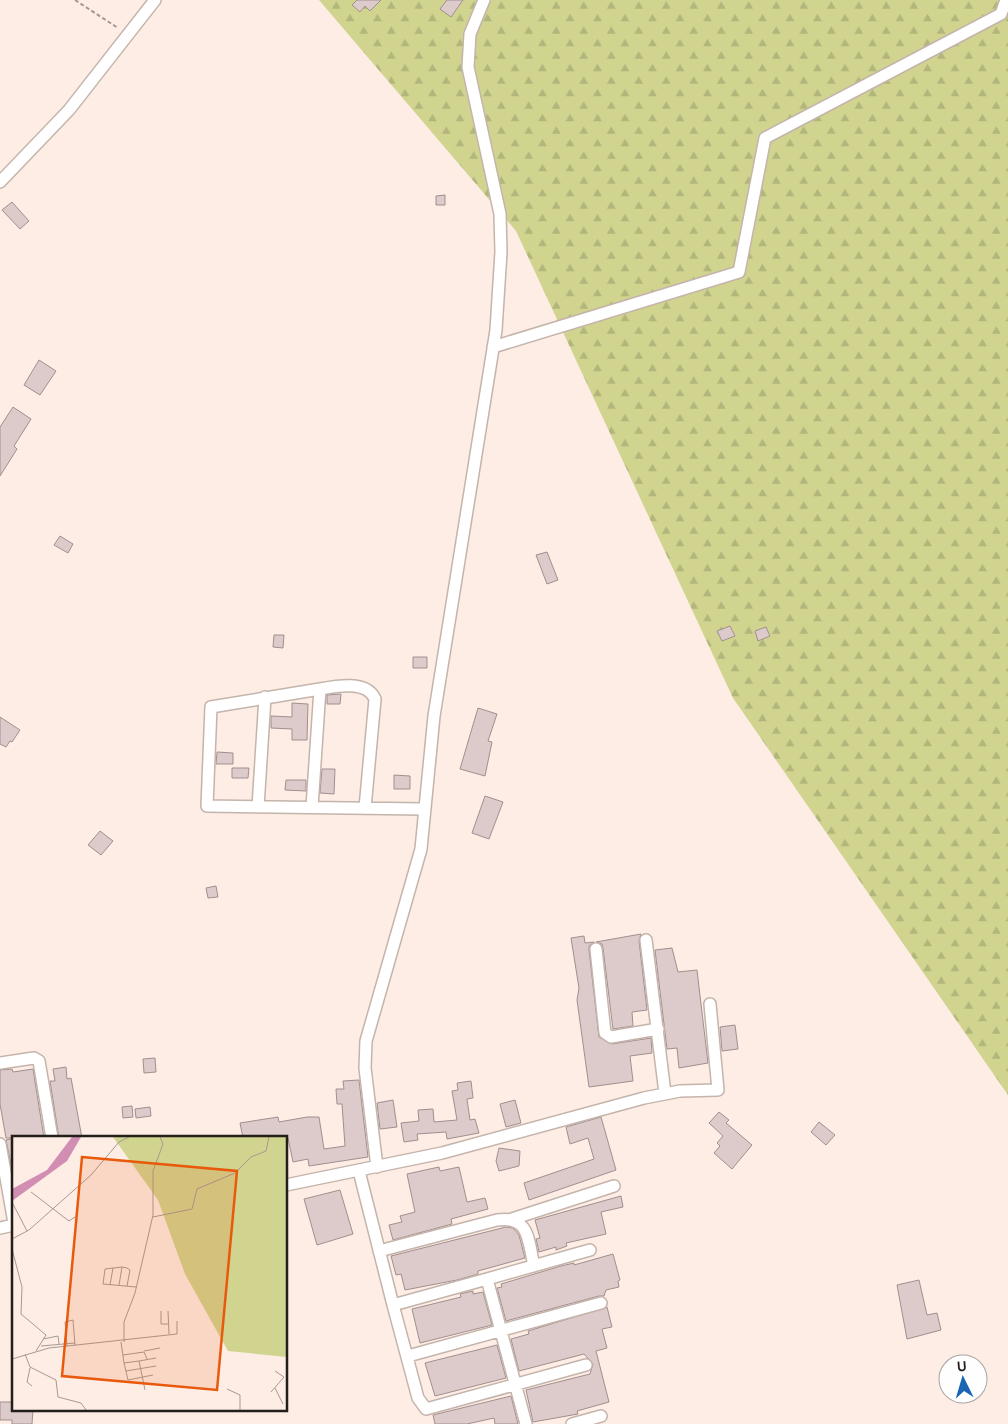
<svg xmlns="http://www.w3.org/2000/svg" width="1008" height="1424" viewBox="0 0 1008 1424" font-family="Overpass,sans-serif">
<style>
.forest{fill:url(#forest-firs)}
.building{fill:#ddcaca;stroke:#a18f8f}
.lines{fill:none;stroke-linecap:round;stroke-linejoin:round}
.street-casing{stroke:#c4b4ab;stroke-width:14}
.path{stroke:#a49992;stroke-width:2;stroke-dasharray:4 2.5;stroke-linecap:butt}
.street{stroke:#fff;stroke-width:11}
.inset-road{fill:none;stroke:#a69a94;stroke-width:1}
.view{fill:#e8590c;fill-opacity:0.15;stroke:#e8590c;stroke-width:2.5}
.inset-edge{fill:none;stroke:#241e1b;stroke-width:2.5}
</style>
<defs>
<pattern id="forest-firs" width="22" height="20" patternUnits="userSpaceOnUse" patternTransform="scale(1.25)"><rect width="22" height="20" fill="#d0d48f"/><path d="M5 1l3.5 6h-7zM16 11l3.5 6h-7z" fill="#b2b67b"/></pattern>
</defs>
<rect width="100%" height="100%" fill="#fdede4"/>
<path class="forest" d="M 319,0 L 1008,0 L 1008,1095 L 733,698 L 516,231 Z"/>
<path class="building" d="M 357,0 L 381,0 L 370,11 L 365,6 L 360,12 L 352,5 Z
M 447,0 L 463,0 L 451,17 L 440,9 Z
M 445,195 L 445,205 L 436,205 L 436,196 Z
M 12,202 L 29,221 L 20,229 L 2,210 Z
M 39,360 L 56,371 L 40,395 L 24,385 Z
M 13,407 L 31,419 L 14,446 L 17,449 L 0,476 L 0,427 Z
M 60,536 L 73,544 L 68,553 L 54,545 Z
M 547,552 L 558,580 L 547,584 L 536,555 Z
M 730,626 L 735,636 L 722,641 L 717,631 Z
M 766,627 L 770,636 L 758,641 L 755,631 Z
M 274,635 L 284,635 L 283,648 L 273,647 Z
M 413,657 L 427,657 L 427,668 L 413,668 Z
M 341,694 L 340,704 L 327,704 L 327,695 Z
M 292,703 L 308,704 L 307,740 L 292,740 L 292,729 L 271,728 L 271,716 L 292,717 Z
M 478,708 L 497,714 L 488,741 L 492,742 L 485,776 L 460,769 Z
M 0,717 L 20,730 L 12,742 L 10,741 L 6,747 L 0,744 Z
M 217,752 L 233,753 L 233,764 L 216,764 Z
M 232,768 L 249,768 L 248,778 L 232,778 Z
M 322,769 L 335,769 L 334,794 L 320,793 Z
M 394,775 L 410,776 L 410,789 L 394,789 Z
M 286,780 L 306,780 L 306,791 L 285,790 Z
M 485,796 L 503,802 L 489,839 L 472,833 Z
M 100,831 L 113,841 L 101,855 L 88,845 Z
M 216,886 L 218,897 L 208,898 L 206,888 Z
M 641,934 L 639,941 L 647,1010 L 632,1012 L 633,1026 L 613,1029 L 603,948 L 602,944 L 596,942 Z
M 584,936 L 585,943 L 594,942 L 589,946 L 589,950 L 599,1037 L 612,1044 L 651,1038 L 652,1053 L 630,1056 L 633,1081 L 589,1087 L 577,1000 L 579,988 L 571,938 Z
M 672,948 L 678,972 L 697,970 L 708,1063 L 679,1068 L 677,1048 L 667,1049 L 655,950 Z
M 735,1025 L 738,1049 L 722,1051 L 720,1027 Z
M 155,1058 L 156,1072 L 144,1073 L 143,1059 Z
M 66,1067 L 67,1079 L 71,1078 L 82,1138 L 59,1138 L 50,1081 L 55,1081 L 53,1069 Z
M 12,1069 L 13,1072 L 33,1069 L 44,1138 L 6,1138 L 0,1104 L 0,1070 Z
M 359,1080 L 368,1157 L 309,1166 L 308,1159 L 293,1162 L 288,1138 L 243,1138 L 240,1123 L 278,1117 L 279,1122 L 307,1117 L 319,1117 L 324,1149 L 345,1146 L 342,1104 L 337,1104 L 336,1089 L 344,1089 L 343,1081 Z
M 471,1081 L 473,1098 L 467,1099 L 470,1120 L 475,1119 L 479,1133 L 447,1139 L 446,1132 L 417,1134 L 418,1140 L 404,1142 L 401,1123 L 419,1121 L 418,1110 L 433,1109 L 434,1122 L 457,1120 L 452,1091 L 458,1090 L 457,1083 Z
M 393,1100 L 397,1127 L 380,1129 L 377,1103 Z
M 515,1100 L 521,1123 L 506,1127 L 500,1104 Z
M 132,1106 L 133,1117 L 123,1118 L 122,1107 Z
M 150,1107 L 151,1116 L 136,1118 L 135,1109 Z
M 719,1112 L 729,1120 L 726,1123 L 752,1145 L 732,1169 L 714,1153 L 720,1146 L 717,1143 L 723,1136 L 709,1123 Z
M 601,1117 L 616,1170 L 529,1200 L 524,1183 L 594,1159 L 588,1138 L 570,1144 L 566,1127 Z
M 819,1122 L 835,1135 L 826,1145 L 811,1132 Z
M 14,1138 L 14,1179 L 6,1140 Z
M 499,1148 L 520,1151 L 519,1166 L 499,1171 L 496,1161 Z
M 439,1167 L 440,1171 L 459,1167 L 467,1202 L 485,1198 L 488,1209 L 451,1219 L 452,1224 L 393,1240 L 389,1225 L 402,1222 L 400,1216 L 415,1212 L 407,1174 Z
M 340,1190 L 353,1234 L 317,1245 L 304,1199 Z
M 621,1196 L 623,1207 L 601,1212 L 606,1234 L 566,1243 L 567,1246 L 556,1250 L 556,1247 L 539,1252 L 536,1239 L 540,1238 L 535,1220 Z
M 506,1227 L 513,1228 L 519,1235 L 525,1258 L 478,1271 L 478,1274 L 457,1280 L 405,1290 L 401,1274 L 396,1275 L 391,1256 Z
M 613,1254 L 620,1280 L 618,1281 L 619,1287 L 606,1290 L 604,1296 L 599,1296 L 506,1321 L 497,1288 L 502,1287 L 501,1284 L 561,1266 L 574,1263 L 574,1265 Z
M 919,1280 L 927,1315 L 937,1313 L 941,1330 L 907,1339 L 897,1285 Z
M 473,1291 L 473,1294 L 483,1292 L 492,1325 L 420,1343 L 412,1309 L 461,1297 L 460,1294 Z
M 607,1307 L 612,1327 L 602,1329 L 607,1348 L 596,1351 L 609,1402 L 577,1411 L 578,1414 L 533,1422 L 526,1390 L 590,1374 L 593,1364 L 584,1354 L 519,1371 L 511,1339 L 529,1334 L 528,1331 Z
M 497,1345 L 506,1378 L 435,1396 L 425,1363 Z
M 511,1396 L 518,1424 L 495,1424 L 494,1418 L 467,1424 L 435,1424 L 433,1415 Z
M 0,1402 L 14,1402 L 14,1410 L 33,1410 L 32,1424 L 12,1424 L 12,1420 L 0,1420 Z"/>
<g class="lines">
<defs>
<path id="street" d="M 0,182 L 69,110 L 155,0
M 493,347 L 739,272 L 765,138 L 1001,14 L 1006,0
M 320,689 L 211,707 L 207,806 L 423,809
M 258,807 L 265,697
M 312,807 L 320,689 C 336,686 367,680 375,699 L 365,808
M 646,940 L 665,1093
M 596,949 L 605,1033 L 611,1037 L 658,1029
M 0,1063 L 34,1058 L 39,1061 L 52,1138
M 0,1144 L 14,1223
M 377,1167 L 365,1068 L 366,1041 L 421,849 L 434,716 L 496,330 L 501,252 L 500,214 L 468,67 L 470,34 L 484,0
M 359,1171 L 393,1305 L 487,1279 L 526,1424
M 286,1185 L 442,1153 L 644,1098 L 680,1091 L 718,1090 L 710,1004
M 512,1219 L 614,1186
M 0,1228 L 14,1225
M 379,1251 L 497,1220 C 530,1215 528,1241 534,1266
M 487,1279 L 590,1250
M 393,1305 L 418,1398 L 426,1409 L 586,1365
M 408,1356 L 601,1303
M 572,1424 L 601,1416"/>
</defs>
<use href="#street" class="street-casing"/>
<path class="path" d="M 75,0 L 118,28"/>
<use href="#street" class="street"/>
</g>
<g transform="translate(12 1136)">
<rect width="275" height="275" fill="#fdede4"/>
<path d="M 101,1 L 275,1 L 275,221 L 216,215 L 173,138 L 146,64 Z" fill="#d0d48f"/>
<path d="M 60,1 L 69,1 L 55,25 L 0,65 L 0,53 L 35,34 Z" fill="#d28db2"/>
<path class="inset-road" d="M 19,56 L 57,85 L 63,81M 1,68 L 15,95M 141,81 L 180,73 L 185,53 L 223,37 L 239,21 L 254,15 L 257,1M 0,103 L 17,94 L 79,39 L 107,6 L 117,1M 0,113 L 10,151 L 9,178 L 34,199 L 24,215M 110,131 L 93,133 L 91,148 L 124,151M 98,149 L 101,132M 107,149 L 110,131 L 115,132 L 118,134 L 115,150M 149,175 L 149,188 L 157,188M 156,175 L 157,198M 31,203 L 46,200 L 47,208M 109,206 L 112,227 L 127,225 L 133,254M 112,206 L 112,186 L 123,157 L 141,79 L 141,35 L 151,8 L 148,1M 29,210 L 63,207M 55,210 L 53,186 L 61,184 L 63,209M 132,215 L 148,212M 13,218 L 18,231 L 44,244 L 46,261 L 69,267 L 74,274M 111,219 L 132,216 L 135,223M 0,223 L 37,212 L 165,198 L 165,185M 127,225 L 144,222M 112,227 L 116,244 L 141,239M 18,232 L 15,246 L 20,250M 114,235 L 144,230M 263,252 L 271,268M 215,253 L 228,259 L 228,274M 259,256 L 272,241 L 263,235"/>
<path class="view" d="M 70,21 L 225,35 L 205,254 L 50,240 Z"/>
<rect width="275" height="275" class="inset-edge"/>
</g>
<g transform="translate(963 1379) rotate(355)"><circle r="24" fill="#fefefe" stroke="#a7a4a3"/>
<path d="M0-4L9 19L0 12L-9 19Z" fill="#1965b4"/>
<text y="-8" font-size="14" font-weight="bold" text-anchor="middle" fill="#241e1b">U</text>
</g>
</svg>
